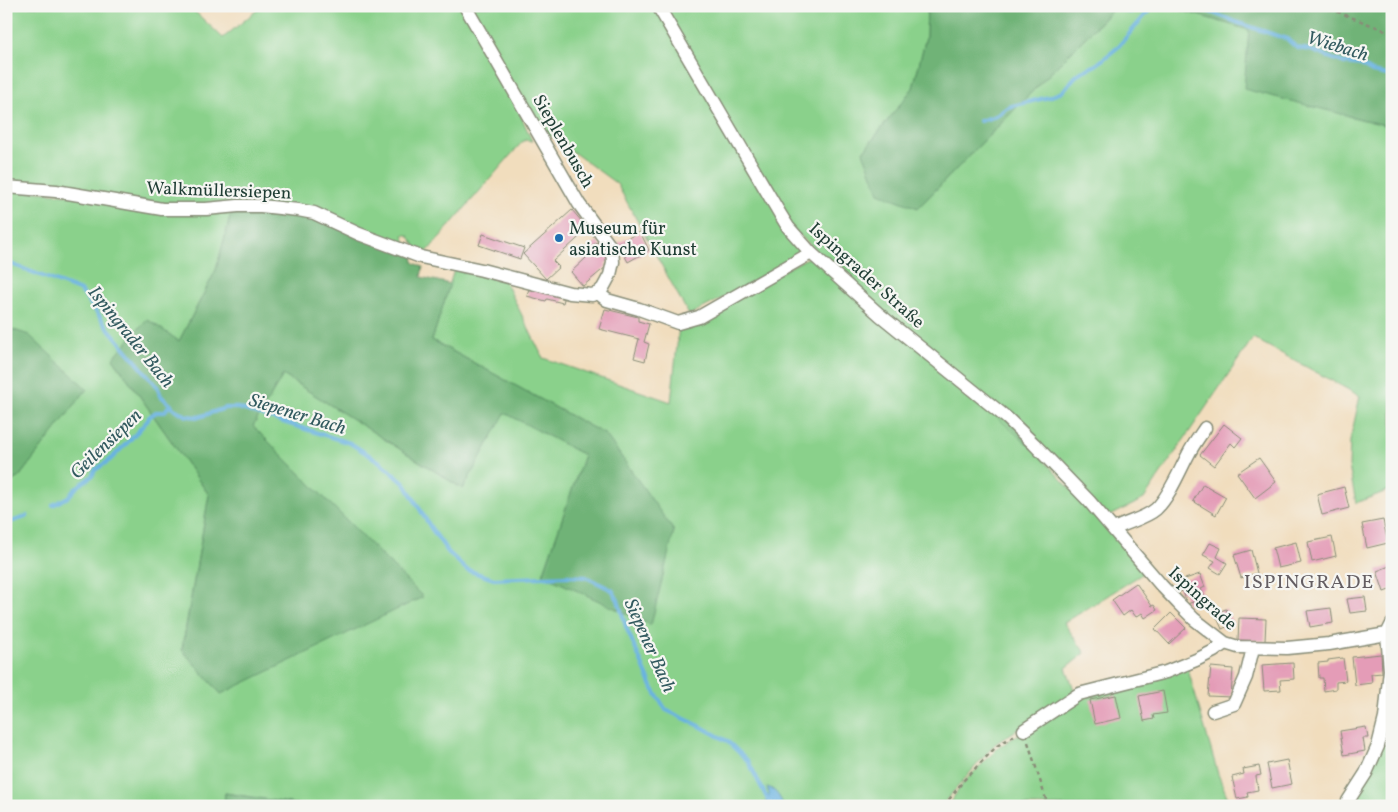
<svg xmlns="http://www.w3.org/2000/svg" width="1398" height="812" viewBox="0 0 1398 812" font-family="Vollkorn,serif">
<style>
.green{fill:#8ad18b;stroke:#548760}
.forest{fill:#6fb377;stroke:#477856}
.water{fill:#69b2e1;stroke:#44788a}
.lines{fill:none;stroke-linecap:round;stroke-linejoin:round}
.stream{stroke:#69b2e1;stroke-width:4}
.building{fill:#e49cb7}
.minor-casing{stroke:#888d78;stroke-width:15}
.path{stroke:#888d78;stroke-width:2.5;stroke-dasharray:4 4;stroke-linecap:butt}
.minor{stroke:#fff;stroke-width:12}
.poi-dot{fill:#1f6fb2;stroke:#f6f6f2;stroke-width:2}
.labels{text-anchor:middle;stroke-width:4.5;stroke-linejoin:round;paint-order:stroke}
.street-label{font-size:18px;fill:#1f3d34;stroke:#f6f6f2}
.poi-label{font-size:18px;fill:#1f3d34;stroke:#f6f6f2;text-anchor:start}
.water-label{font-size:19px;font-style:italic;fill:#325a5f;stroke:#f6f6f2}
.quarter-label{font-size:20px;letter-spacing:1px;fill:#645e62;stroke:#f6f6f2}
</style>
<rect width="100%" height="100%" fill="#f6f6f2"/>
<filter id="ink" filterUnits="userSpaceOnUse"><feTurbulence type="fractalNoise" baseFrequency=".02" numOctaves="2"/><feDisplacementMap in="SourceGraphic" scale="10" xChannelSelector="R" yChannelSelector="G"/><feConvolveMatrix kernelMatrix="1 2 1 2 8 2 1 2 1" color-interpolation-filters="sRGB"/></filter>
<filter id="wash" filterUnits="userSpaceOnUse"><feTurbulence type="fractalNoise" baseFrequency=".0096" numOctaves="4" result="noise"/><feDisplacementMap in="SourceGraphic" scale="20" xChannelSelector="R" yChannelSelector="G"/><feGaussianBlur stdDeviation="1.12" result="paint"/><feColorMatrix in="noise" values="0 0 0 0 0 0 0 0 0 0 0 0 0 0 0 0 0 1.4 0 .05"/><feComposite in="paint" operator="in"/></filter>
<g filter="url(#wash)">
<rect width="100%" height="100%" fill="#f1ddbd"/>
<path class="green" d="M 6,6 L 189,6 L 223,38 L 262,6 L 392,6 L 396,13 L 405,6 L 463,6 L 503,75 L 532,141 L 526,140 L 522,142 L 426,253 L 420,253 L 408,235 L 403,235 L 408,249 L 360,231 L 187,206 L 6,185 Z
M 468,6 L 656,6 L 806,252 L 719,300 L 689,315 L 617,184 L 551,136 L 544,138 Z
M 660,6 L 927,6 L 926,37 L 913,88 L 863,152 L 918,208 L 1116,6 L 1167,6 L 1249,30 L 1349,116 L 1392,127 L 1392,489 L 1356,503 L 1349,466 L 1350,441 L 1360,396 L 1253,338 L 1166,466 L 1144,499 L 1108,517 L 882,313 L 789,225 Z
M 6,189 L 232,210 L 216,270 L 179,341 L 113,358 L 209,495 L 182,649 L 422,597 L 253,426 L 283,375 L 463,489 L 505,412 L 584,455 L 543,575 L 606,435 L 432,340 L 454,270 L 505,281 L 543,358 L 671,402 L 679,326 L 811,256 L 1005,419 L 1135,558 L 1142,574 L 1064,623 L 1085,653 L 1066,668 L 1075,692 L 995,744 L 941,806 L 308,806 L 225,793 L 224,806 L 6,806 L 6,485 L 19,477 L 86,389 L 8,328 L 6,330 Z
M 1187,666 L 1218,774 L 1231,806 L 947,806 L 965,781 L 999,747 L 1080,695 Z
M 1392,716 L 1392,806 L 1350,806 L 1386,718 Z"/>
<path class="forest" d="M 927,6 L 1116,6 L 918,208 L 879,193 L 863,152 L 913,88 L 926,37 Z
M 1167,6 L 1392,6 L 1392,127 L 1244,89 L 1249,30 Z
M 232,210 L 297,212 L 414,257 L 413,262 L 423,267 L 421,277 L 450,284 L 432,340 L 606,435 L 674,531 L 651,625 L 543,575 L 584,455 L 505,413 L 463,489 L 283,375 L 253,426 L 423,597 L 221,694 L 182,650 L 209,495 L 113,358 L 147,319 L 179,341 L 216,270 Z
M 8,328 L 29,335 L 87,389 L 19,477 L 6,485 L 6,330 Z
M 225,793 L 308,806 L 224,806 Z"/>
<path class="water" d="M 767,787 C 776,789 780,798 784,806 L 767,806 L 766,801 L 769,794 Z"/>
<g class="lines">
<path class="stream" d="M 1112,6 L 1130,12 L 1139,6
M 1195,6 L 1236,22 L 1287,39 L 1297,48 L 1310,50 L 1344,63 L 1361,65 L 1372,72 L 1392,76
M 980,121 L 996,116 L 1008,107 L 1049,97 L 1062,92 L 1075,77 L 1081,72 L 1096,65 L 1117,48 L 1153,6
M 6,262 L 81,291 L 108,328 L 157,386 L 161,396 L 172,406
M 53,505 L 68,497 L 77,487 L 92,476 L 95,470 L 110,460 L 129,441 L 148,420 L 149,417 L 156,412 L 164,412 L 169,406 L 187,416 L 199,417 L 225,408 L 238,408 L 350,443 L 380,462 L 405,484 L 431,528 L 448,552 L 467,570 L 494,579 L 567,576 L 586,577 L 612,590 L 618,600 L 626,627 L 653,689 L 666,710 L 698,725 L 727,741 L 748,761 L 771,806
M 6,524 L 27,516"/>
</g>
<g id="blocks">
<path class="building" d="M 572,210 L 588,229 L 553,261 L 559,267 L 546,279 L 523,254 Z
M 640,232 L 649,250 L 628,262 L 618,243 Z
M 483,234 L 524,248 L 520,259 L 479,245 Z
M 597,242 L 611,259 L 605,264 L 607,266 L 583,286 L 571,272 L 586,258 L 582,253 Z
M 529,288 L 565,295 L 563,303 L 547,299 L 546,301 L 527,296 Z
M 605,309 L 638,317 L 638,321 L 649,324 L 644,342 L 649,344 L 645,361 L 634,358 L 639,339 L 599,329 Z
M 1224,424 L 1242,438 L 1235,447 L 1231,443 L 1214,466 L 1200,455 Z
M 1259,458 L 1276,482 L 1255,498 L 1237,473 Z
M 1203,484 L 1226,497 L 1216,515 L 1193,501 Z
M 1344,487 L 1349,508 L 1322,515 L 1317,494 Z
M 1383,520 L 1388,543 L 1367,548 L 1362,524 Z
M 1332,537 L 1336,556 L 1312,562 L 1308,542 Z
M 1296,542 L 1301,563 L 1278,568 L 1273,548 Z
M 1210,543 L 1221,548 L 1217,557 L 1227,563 L 1220,574 L 1210,568 L 1215,561 L 1203,555 Z
M 1251,550 L 1257,573 L 1241,578 L 1234,555 Z
M 1392,565 L 1392,589 L 1384,592 L 1377,571 Z
M 1200,574 L 1205,587 L 1201,589 L 1205,598 L 1187,604 L 1183,591 L 1180,592 L 1176,582 Z
M 1136,583 L 1152,606 L 1154,605 L 1157,610 L 1145,618 L 1142,613 L 1136,617 L 1131,610 L 1123,616 L 1112,600 Z
M 1365,597 L 1367,611 L 1350,613 L 1347,599 Z
M 1331,608 L 1333,623 L 1310,627 L 1307,611 Z
M 1226,609 L 1233,624 L 1222,629 L 1215,613 Z
M 1171,613 L 1186,628 L 1169,644 L 1155,629 Z
M 1239,618 L 1266,619 L 1265,641 L 1238,640 Z
M 1381,654 L 1382,673 L 1371,674 L 1372,683 L 1355,685 L 1352,657 Z
M 1343,658 L 1346,681 L 1336,682 L 1336,689 L 1324,691 L 1323,678 L 1319,678 L 1318,663 L 1328,662 L 1328,660 Z
M 1293,663 L 1294,679 L 1280,680 L 1281,690 L 1264,691 L 1262,665 Z
M 1211,667 L 1233,669 L 1231,697 L 1208,696 Z
M 1163,691 L 1167,713 L 1153,715 L 1154,719 L 1144,721 L 1139,696 Z
M 1116,695 L 1121,718 L 1095,724 L 1090,700 Z
M 1366,727 L 1368,738 L 1363,738 L 1365,751 L 1344,755 L 1340,731 Z
M 1287,760 L 1292,784 L 1272,788 L 1267,764 Z
M 1259,766 L 1261,775 L 1256,776 L 1258,790 L 1247,792 L 1248,797 L 1237,799 L 1232,777 L 1244,774 L 1243,769 Z"/>
</g>
</g>
<g filter="url(#ink)">
<use href="#blocks" fill-opacity="0" stroke="#888d78" stroke-width="1"/>
<g class="lines">
<defs>
<path id="minor" d="M 465,6 L 579,204 L 612,249 L 613,262 L 610,275 L 603,288 L 598,293
M 658,6 L 780,214 L 788,227 L 811,253 L 880,315 L 1007,418 L 1034,444 L 1089,501 L 1161,585 L 1178,603 L 1194,619 L 1225,643 L 1238,647 L 1287,648 L 1329,644 L 1387,634
M 6,187 L 56,191 L 162,209 L 206,209 L 238,206 L 261,206 L 298,210 L 314,213 L 359,234 L 421,257 L 482,270 L 570,293 L 592,295 L 598,293
M 598,293 L 607,300 L 639,309 L 678,323 L 699,317 L 811,253
M 1114,529 C 1127,522 1146,518 1156,509 C 1169,497 1180,470 1188,455 C 1193,445 1199,437 1205,428
M 1213,711 L 1234,704 L 1246,677 L 1253,648
M 1024,730 L 1079,694 L 1166,672 L 1196,660 L 1214,651 L 1225,643
M 1348,801 L 1366,773 L 1378,746 L 1385,718 L 1388,688 L 1390,670 L 1387,634 L 1392,624"/>
</defs>
<use href="#minor" class="minor-casing"/>
<path class="path" d="M 1322,6 L 1392,33
M 1028,742 L 1048,806
M 944,806 L 964,780 L 997,746 L 1015,735"/>
<use href="#minor" class="minor"/>
</g>
</g>
<circle class="poi-dot" cx="559" cy="238" r="5"/>
<g class="labels">
<g class="street-label">
<text transform="translate(564 141) rotate(60)" y="6">Sieplenbusch</text>
<text transform="translate(219 190) rotate(2)" y="6">Walkmüllersiepen</text>
<text transform="translate(867 275) rotate(42)" y="6">Ispingrader Straße</text>
<text transform="translate(1203 598) rotate(42)" y="6">Ispingrade</text>
</g>
<g class="poi-label">
<text x="569" y="234">Museum für<tspan x="569" dy="21">asiatische Kunst</tspan></text>
</g>
<g class="water-label">
<text transform="translate(1338 45) rotate(17)" y="7">Wiebach</text>
<text transform="translate(132 336) rotate(51)" y="7">Ispingrader Bach</text>
<text transform="translate(298 413) rotate(17)" y="7">Siepener Bach</text>
<text transform="translate(105 443) rotate(-44)" y="7">Geilensiepen</text>
<text transform="translate(651 645) rotate(66)" y="7">Siepener Bach</text>
</g>
<g class="quarter-label">
<text x="1309" y="588">ISPINGRADE</text>
</g>
</g>
<rect width="1398" height="812" fill="none" stroke="#f6f6f2" stroke-width="25"/>
</svg>
